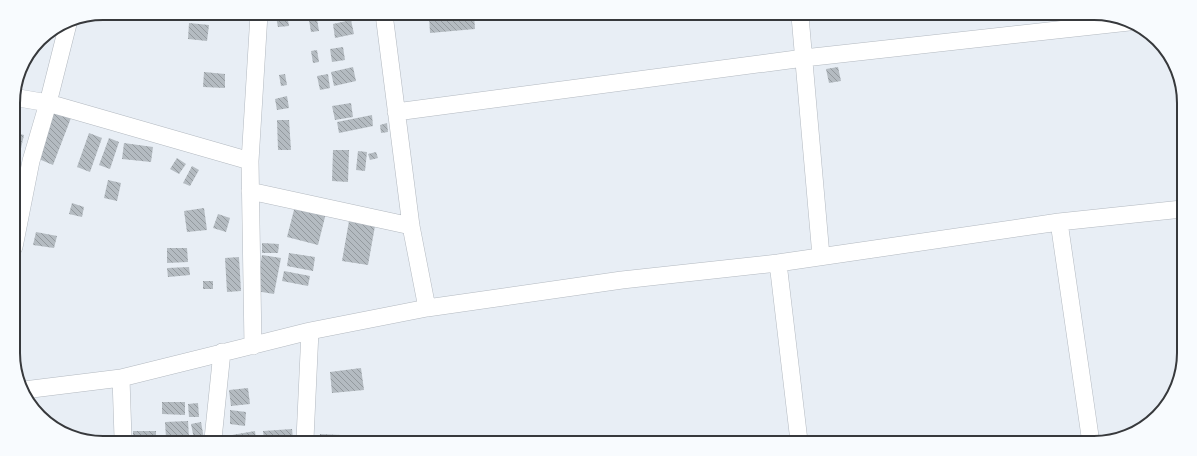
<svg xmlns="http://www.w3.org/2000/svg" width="1197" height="456" viewBox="0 0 1197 456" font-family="'Asap Condensed',sans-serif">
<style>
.building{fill:url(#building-back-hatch)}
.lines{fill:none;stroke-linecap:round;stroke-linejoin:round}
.minor-casing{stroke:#b3b9c0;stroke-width:18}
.minor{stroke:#fff;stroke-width:17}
.rim{fill:none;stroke:#37393c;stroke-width:2}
</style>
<defs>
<pattern id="building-back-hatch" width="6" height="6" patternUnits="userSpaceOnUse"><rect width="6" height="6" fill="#b4bbc1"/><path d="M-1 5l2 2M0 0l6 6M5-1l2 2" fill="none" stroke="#93999e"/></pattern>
</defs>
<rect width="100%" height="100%" fill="#e8eef5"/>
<path class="building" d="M 287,15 L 289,26 L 278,27 L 276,17 Z
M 429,15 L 474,15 L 475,29 L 430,33 Z
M 317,19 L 319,31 L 311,32 L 309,20 Z
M 351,20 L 354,34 L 335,38 L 333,24 Z
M 189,23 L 209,25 L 207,41 L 188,39 Z
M 343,47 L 345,60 L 332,62 L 330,49 Z
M 317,50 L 319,62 L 313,63 L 311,51 Z
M 353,67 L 356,81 L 334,86 L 331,72 Z
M 838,67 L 841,81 L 829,83 L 826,69 Z
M 204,72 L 225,74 L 225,88 L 203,87 Z
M 285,74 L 287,85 L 281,86 L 279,75 Z
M 328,74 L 330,88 L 320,90 L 317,76 Z
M 287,96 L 289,108 L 277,110 L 275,99 Z
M 351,103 L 353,117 L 335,120 L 332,106 Z
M 53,111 L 71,118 L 53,165 L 34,157 Z
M 372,115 L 373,126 L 339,133 L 337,122 Z
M 277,120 L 289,120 L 291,150 L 278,150 Z
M 387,123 L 388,132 L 381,133 L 380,125 Z
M 13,132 L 24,135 L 19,157 L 14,156 Z
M 89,133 L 102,138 L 90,172 L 77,167 Z
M 109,138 L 119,142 L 110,169 L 99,165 Z
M 124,143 L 153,147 L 151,162 L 122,159 Z
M 333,150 L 349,150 L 348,182 L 332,181 Z
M 358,151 L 367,152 L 365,171 L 356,170 Z
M 376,152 L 378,158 L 370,160 L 368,154 Z
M 177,158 L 186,164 L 179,174 L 170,169 Z
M 192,166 L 199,170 L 190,186 L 183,183 Z
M 108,180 L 121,183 L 117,201 L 104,198 Z
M 72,203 L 84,207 L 82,217 L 69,214 Z
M 295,206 L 326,213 L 318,245 L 287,237 Z
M 204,208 L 207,230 L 187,232 L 184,211 Z
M 218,214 L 230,218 L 226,232 L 213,228 Z
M 349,221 L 375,226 L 368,265 L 342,261 Z
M 36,232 L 57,236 L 54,248 L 33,245 Z
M 262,243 L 279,244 L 278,253 L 262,253 Z
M 167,248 L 187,248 L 188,262 L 167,263 Z
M 289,253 L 315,257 L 313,271 L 287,266 Z
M 262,255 L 281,258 L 274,294 L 256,291 Z
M 239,257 L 241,291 L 227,292 L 225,258 Z
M 189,267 L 190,275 L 168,277 L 167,268 Z
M 284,271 L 310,276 L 308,286 L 282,281 Z
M 203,281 L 213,281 L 213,289 L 203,289 Z
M 361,368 L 364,390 L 332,393 L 330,372 Z
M 248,388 L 250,404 L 231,406 L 229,390 Z
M 162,402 L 185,402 L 185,415 L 162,414 Z
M 198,403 L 199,417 L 189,417 L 188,404 Z
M 230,410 L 246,412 L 245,426 L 230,424 Z
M 188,421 L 189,438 L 166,438 L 165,422 Z
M 201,422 L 204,439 L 194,439 L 191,424 Z
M 292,429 L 293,439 L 264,439 L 263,431 Z
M 133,431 L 156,431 L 156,439 L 133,438 Z
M 255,431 L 256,439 L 232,439 L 232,435 Z
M 320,434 L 341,435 L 341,439 L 320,439 Z"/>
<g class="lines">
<defs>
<path id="minor" d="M 384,14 L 411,226 L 427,308
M 800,16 L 821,256
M 13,97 L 48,103 L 250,161
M 396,112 L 804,58 L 1129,22
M 250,191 L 411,226
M 1059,222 L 1091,443
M 14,247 L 31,161 L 48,103 L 69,20
M 778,263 L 799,441
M 253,346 L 250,161 L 259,14
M 121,378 L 123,438
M 24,390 L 121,378 L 310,331 L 427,308 L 622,280 L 778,263 L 1059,222 L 1182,209
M 213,439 L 222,352
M 305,439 L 310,331"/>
</defs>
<use href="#minor" class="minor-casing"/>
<use href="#minor" class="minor"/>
</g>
<path d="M0 0H1197V456H0ZM103 20H1094A83 83 0 0 1 1177 103V353A83 83 0 0 1 1094 436H103A83 83 0 0 1 20 353V103A83 83 0 0 1 103 20Z" fill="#f8fbfe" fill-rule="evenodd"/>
<path class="rim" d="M103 20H1094A83 83 0 0 1 1177 103V353A83 83 0 0 1 1094 436H103A83 83 0 0 1 20 353V103A83 83 0 0 1 103 20Z"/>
</svg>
